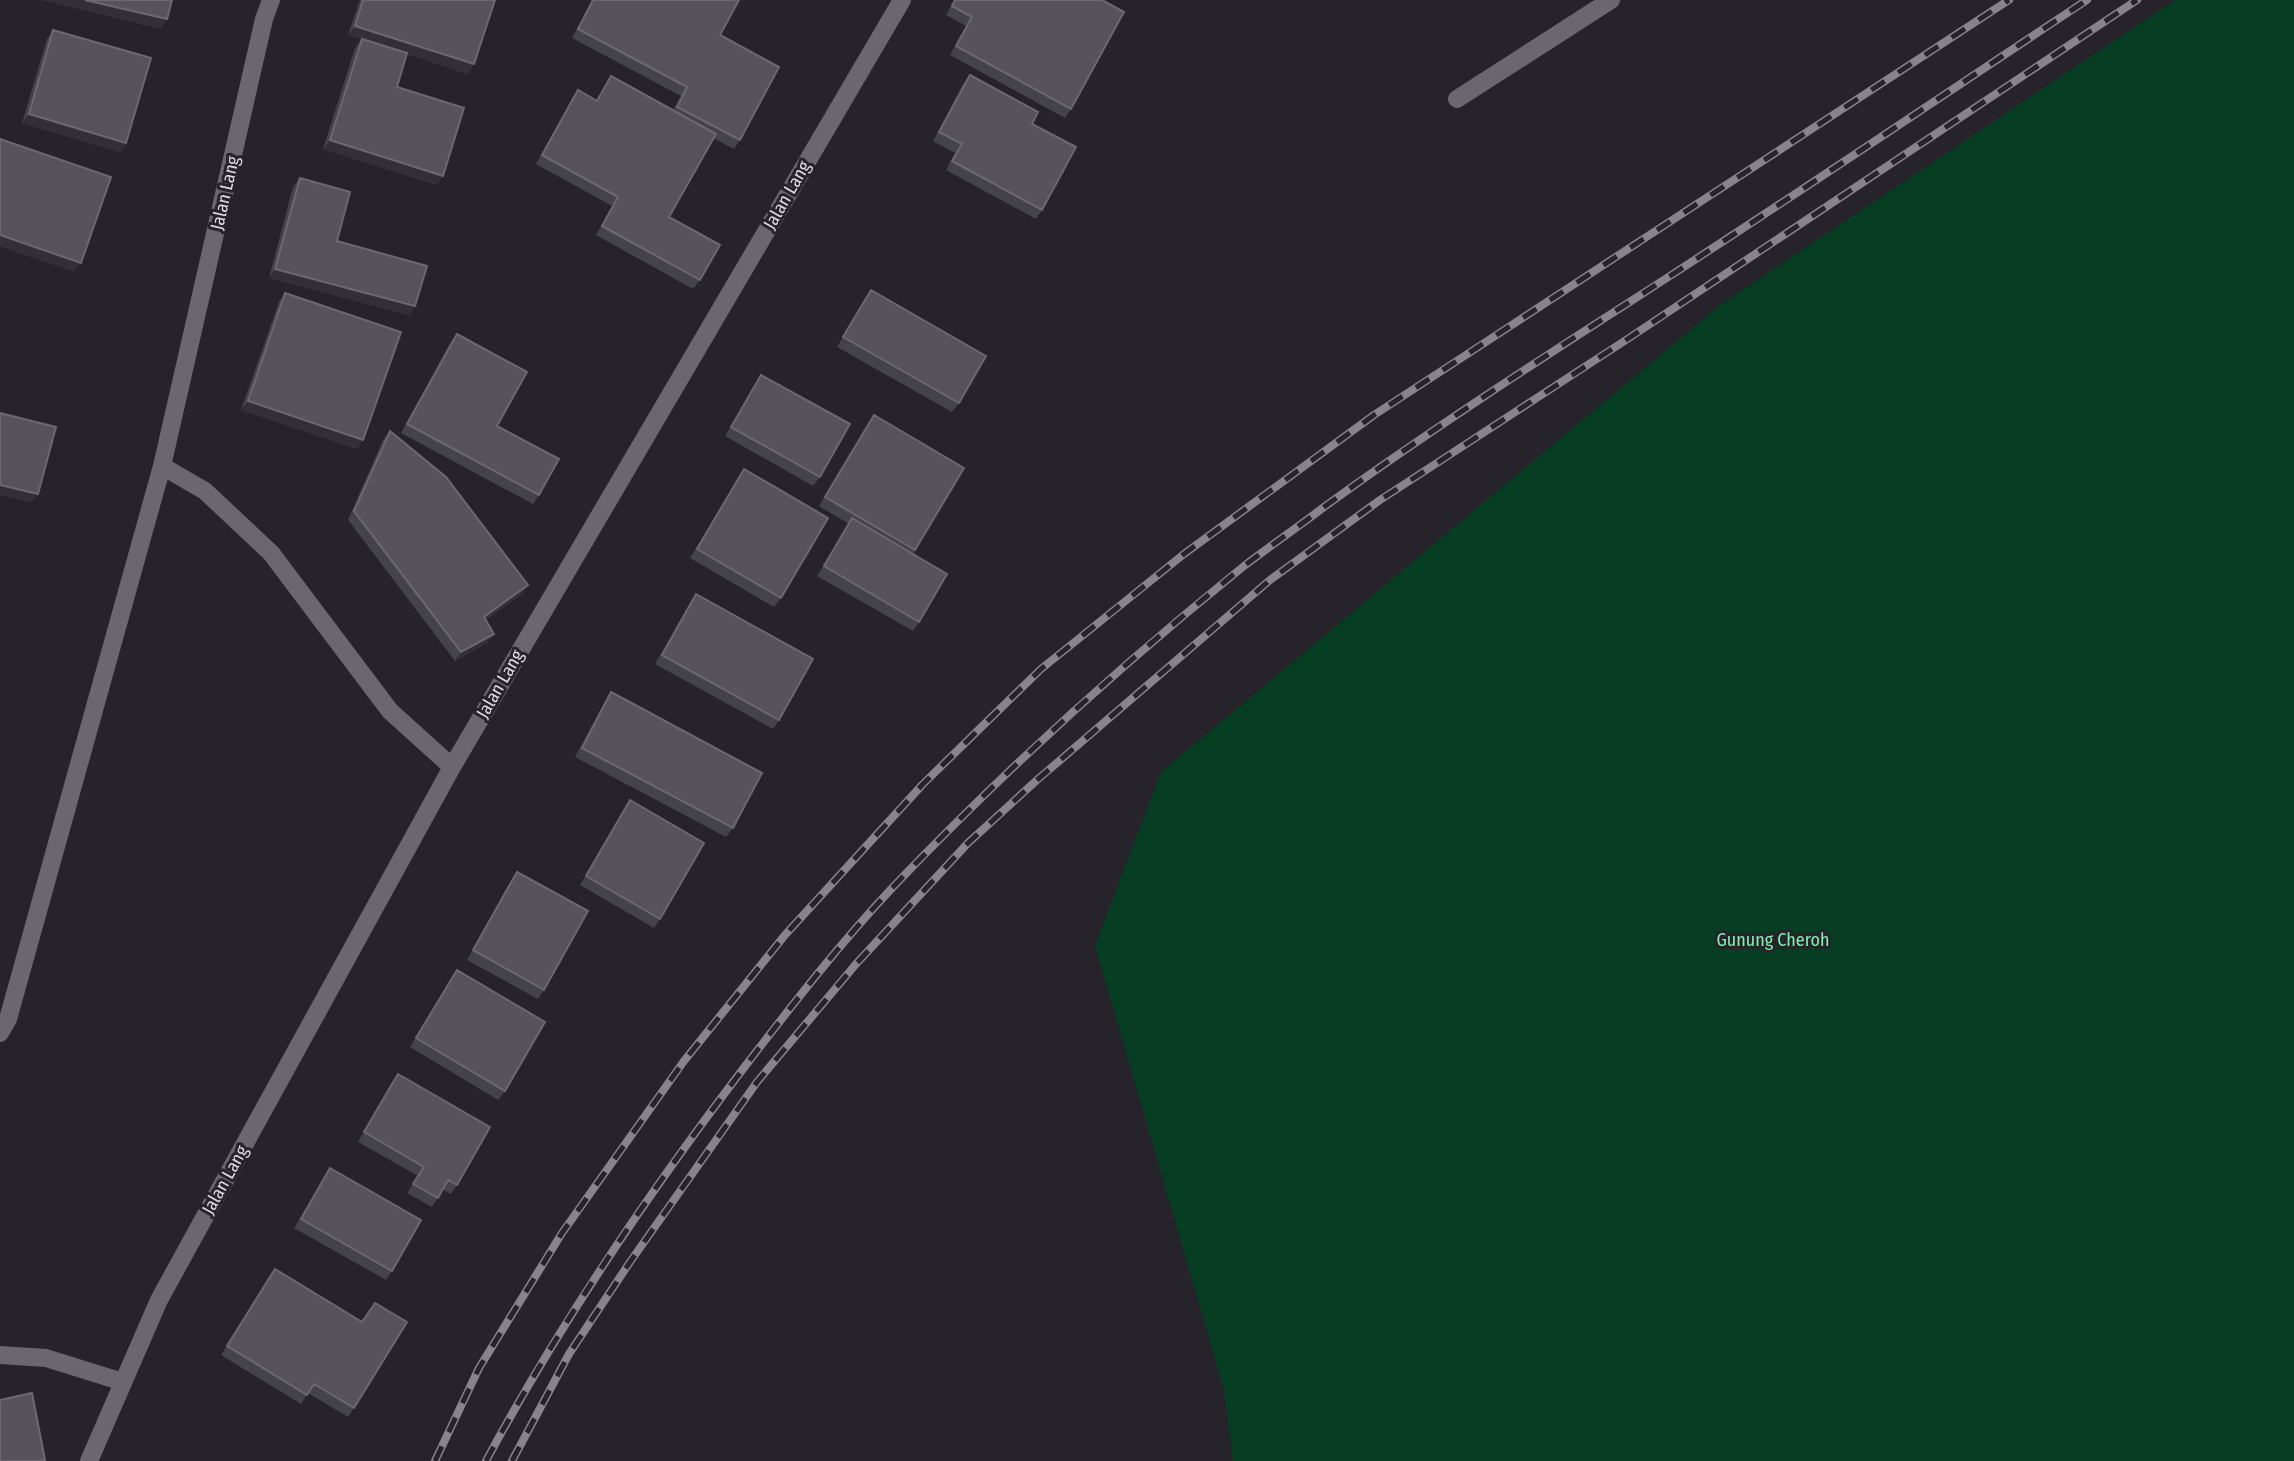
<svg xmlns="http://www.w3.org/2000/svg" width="2294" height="1461" viewBox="0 0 2294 1461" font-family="'Fira Sans Condensed',sans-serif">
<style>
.green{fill:#063d23}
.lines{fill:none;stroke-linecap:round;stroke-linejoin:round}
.minor{stroke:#6a6770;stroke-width:18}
.rail-casing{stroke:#87848b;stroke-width:8}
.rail{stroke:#26232b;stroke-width:5;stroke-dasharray:16;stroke-linecap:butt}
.wall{fill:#45434a}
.shaded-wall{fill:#322f37}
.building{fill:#56535b;stroke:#6b6870;stroke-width:2}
.labels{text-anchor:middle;stroke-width:6;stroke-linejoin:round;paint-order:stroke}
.street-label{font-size:18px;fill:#dedce1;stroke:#26232b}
.park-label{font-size:18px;fill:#82efaf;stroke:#26232b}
</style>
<rect width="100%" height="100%" fill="#26232b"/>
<path class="green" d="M 2175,0 L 2294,0 L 2294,1461 L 1233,1461 L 1224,1390 L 1095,946 L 1161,772 L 1720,305 Z"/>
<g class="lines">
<path class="minor" d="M 1457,99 L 1611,0
M 162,466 L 205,491 L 271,553 L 390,711 L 452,767
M 0,1033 L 8,1019 L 162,466 L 264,19 L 271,0
M 0,1355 L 46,1358 L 123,1382
M 89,1461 L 159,1300 L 452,767 L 902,0"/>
<defs>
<path id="rail" d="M 435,1461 L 479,1368 L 562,1233 L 684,1061 L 785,935 L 923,784 L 1041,669 L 1184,554 L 1374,415 L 2009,0
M 486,1461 C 561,1321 650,1191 746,1065 C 793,1004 841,942 894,886 C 1003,772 1121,665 1244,566 C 1270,546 1298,527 1324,507 C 1437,425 1555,350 1673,274 C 1812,184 1949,91 2087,0
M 512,1461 L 569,1354 L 630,1262 L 757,1082 L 856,964 L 968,843 L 1037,780 L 1270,580 L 1380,500 L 1626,340 L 2137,0"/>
</defs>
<use href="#rail" class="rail-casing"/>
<use href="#rail" class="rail"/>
</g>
<path class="wall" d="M 360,0 L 495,0 L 468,74 L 407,54 L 397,87 L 437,185 L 323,149 L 355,48 L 362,39 L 348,35 Z
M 592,0 L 739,0 L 720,35 L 740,140 L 734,149 L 713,138 L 669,217 L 700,280 L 693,289 L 596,235 L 612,206 L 536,164 L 572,99 L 578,90 L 596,101 L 611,76 L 673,110 L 681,96 L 572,38 Z
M 954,0 L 1102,0 L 1071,109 L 1065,118 L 950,55 L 966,26 L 946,15 Z
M 53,30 L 126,143 L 120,152 L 22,123 L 47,39 Z
M 970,75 L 1032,124 L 1042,210 L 1036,219 L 946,170 L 955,153 L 933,141 L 963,84 Z
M 300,178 L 337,241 L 415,306 L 409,315 L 269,278 L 293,187 Z
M 871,290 L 959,403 L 952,412 L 837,347 Z
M 285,293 L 357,449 L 241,410 L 279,302 Z
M 457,334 L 497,426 L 539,495 L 533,504 L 401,433 L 450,343 Z
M 761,375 L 820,477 L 813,486 L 725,436 Z
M 874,415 L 964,468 L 913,554 L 919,622 L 913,631 L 817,576 L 849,524 L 819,506 Z
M 390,431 L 528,585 L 522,594 L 486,620 L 494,634 L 487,643 L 455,661 L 348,520 L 383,440 Z
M 744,469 L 781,598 L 774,607 L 690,558 Z
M 696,594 L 779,720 L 773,729 L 655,664 L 690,603 Z
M 611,692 L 733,828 L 726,837 L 575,757 L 605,701 Z
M 630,800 L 660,919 L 654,928 L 580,885 Z
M 517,872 L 544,990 L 538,999 L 467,960 L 511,881 Z
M 457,970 L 505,1091 L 498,1100 L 410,1047 Z
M 398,1074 L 457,1185 L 451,1194 L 443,1190 L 432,1207 L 407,1193 L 418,1176 L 358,1142 L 391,1083 Z
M 330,1168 L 392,1271 L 386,1280 L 294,1228 Z
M 275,1269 L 362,1322 L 375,1303 L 354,1408 L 348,1417 L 308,1393 L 301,1404 L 221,1355 Z"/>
<path class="shaded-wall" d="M 40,0 L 85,0 L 167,19 L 161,29 Z
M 355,26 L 474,64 L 468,74 L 348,35 Z
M 29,114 L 126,143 L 120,152 L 22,123 Z
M 330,140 L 443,176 L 437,185 L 323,149 Z
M 0,235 L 81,263 L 74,272 L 0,247 Z
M 275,269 L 415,306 L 409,315 L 269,278 Z
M 248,401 L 363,440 L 357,449 L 241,410 Z
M 0,485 L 38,494 L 32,503 L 0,495 Z
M 528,585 L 522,594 L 478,626 L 484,617 Z
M 494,634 L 487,643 L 455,661 L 461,652 Z"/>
<path class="building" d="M 85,0 L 172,0 L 167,19 Z
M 363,0 L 495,0 L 474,64 L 355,26 Z
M 593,0 L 739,0 L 720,35 L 779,67 L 740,140 L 677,107 L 687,87 L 578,29 Z
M 955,0 L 1102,0 L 1124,12 L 1071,109 L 956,46 L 972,17 L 952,6 Z
M 53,30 L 151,58 L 126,143 L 29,114 Z
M 362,39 L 407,53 L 397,87 L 464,108 L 443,176 L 330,140 Z
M 970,75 L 1038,112 L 1032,124 L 1076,147 L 1042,210 L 952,161 L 962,144 L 939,132 Z
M 611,76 L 716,134 L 669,217 L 720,245 L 700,280 L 602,226 L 618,197 L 542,155 L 578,90 L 597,101 Z
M 0,139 L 111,177 L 81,263 L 0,235 Z
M 300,178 L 350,192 L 337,241 L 427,266 L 415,306 L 275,269 Z
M 871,290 L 986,356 L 959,403 L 843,337 Z
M 285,293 L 401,332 L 363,440 L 248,401 Z
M 457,334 L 527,372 L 497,426 L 559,459 L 539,495 L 407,424 Z
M 761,375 L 850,424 L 820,477 L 731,427 Z
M 0,413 L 56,427 L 38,494 L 0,485 Z
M 874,415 L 964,468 L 915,550 L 825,497 Z
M 390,431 L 446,477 L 528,585 L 484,617 L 494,634 L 461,652 L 354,511 Z
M 744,469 L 828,518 L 781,598 L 697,549 Z
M 852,518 L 947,574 L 919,622 L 824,566 Z
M 696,594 L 813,659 L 779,720 L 662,655 Z
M 611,692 L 762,773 L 733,828 L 582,748 Z
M 630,800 L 704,843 L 660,919 L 586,876 Z
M 517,872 L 588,911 L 544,990 L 473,950 Z
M 457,970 L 545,1022 L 505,1091 L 416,1038 Z
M 398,1074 L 490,1127 L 457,1185 L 448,1180 L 438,1198 L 413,1184 L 424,1167 L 364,1132 Z
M 330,1168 L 421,1220 L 392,1271 L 301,1219 Z
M 275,1269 L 362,1322 L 375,1303 L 407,1322 L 354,1408 L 314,1384 L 307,1395 L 227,1346 Z
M 32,1393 L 45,1460 L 39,1461 L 0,1461 L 0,1400 Z"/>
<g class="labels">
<g class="street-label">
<text transform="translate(225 193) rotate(-77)" y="6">Jalan Lang</text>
<text transform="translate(787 195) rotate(-60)" y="6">Jalan Lang</text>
<text transform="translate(500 684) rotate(-60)" y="6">Jalan Lang</text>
<text transform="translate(225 1180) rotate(-61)" y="6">Jalan Lang</text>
</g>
<g class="park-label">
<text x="1773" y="946">Gunung Cheroh</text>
</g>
</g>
</svg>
